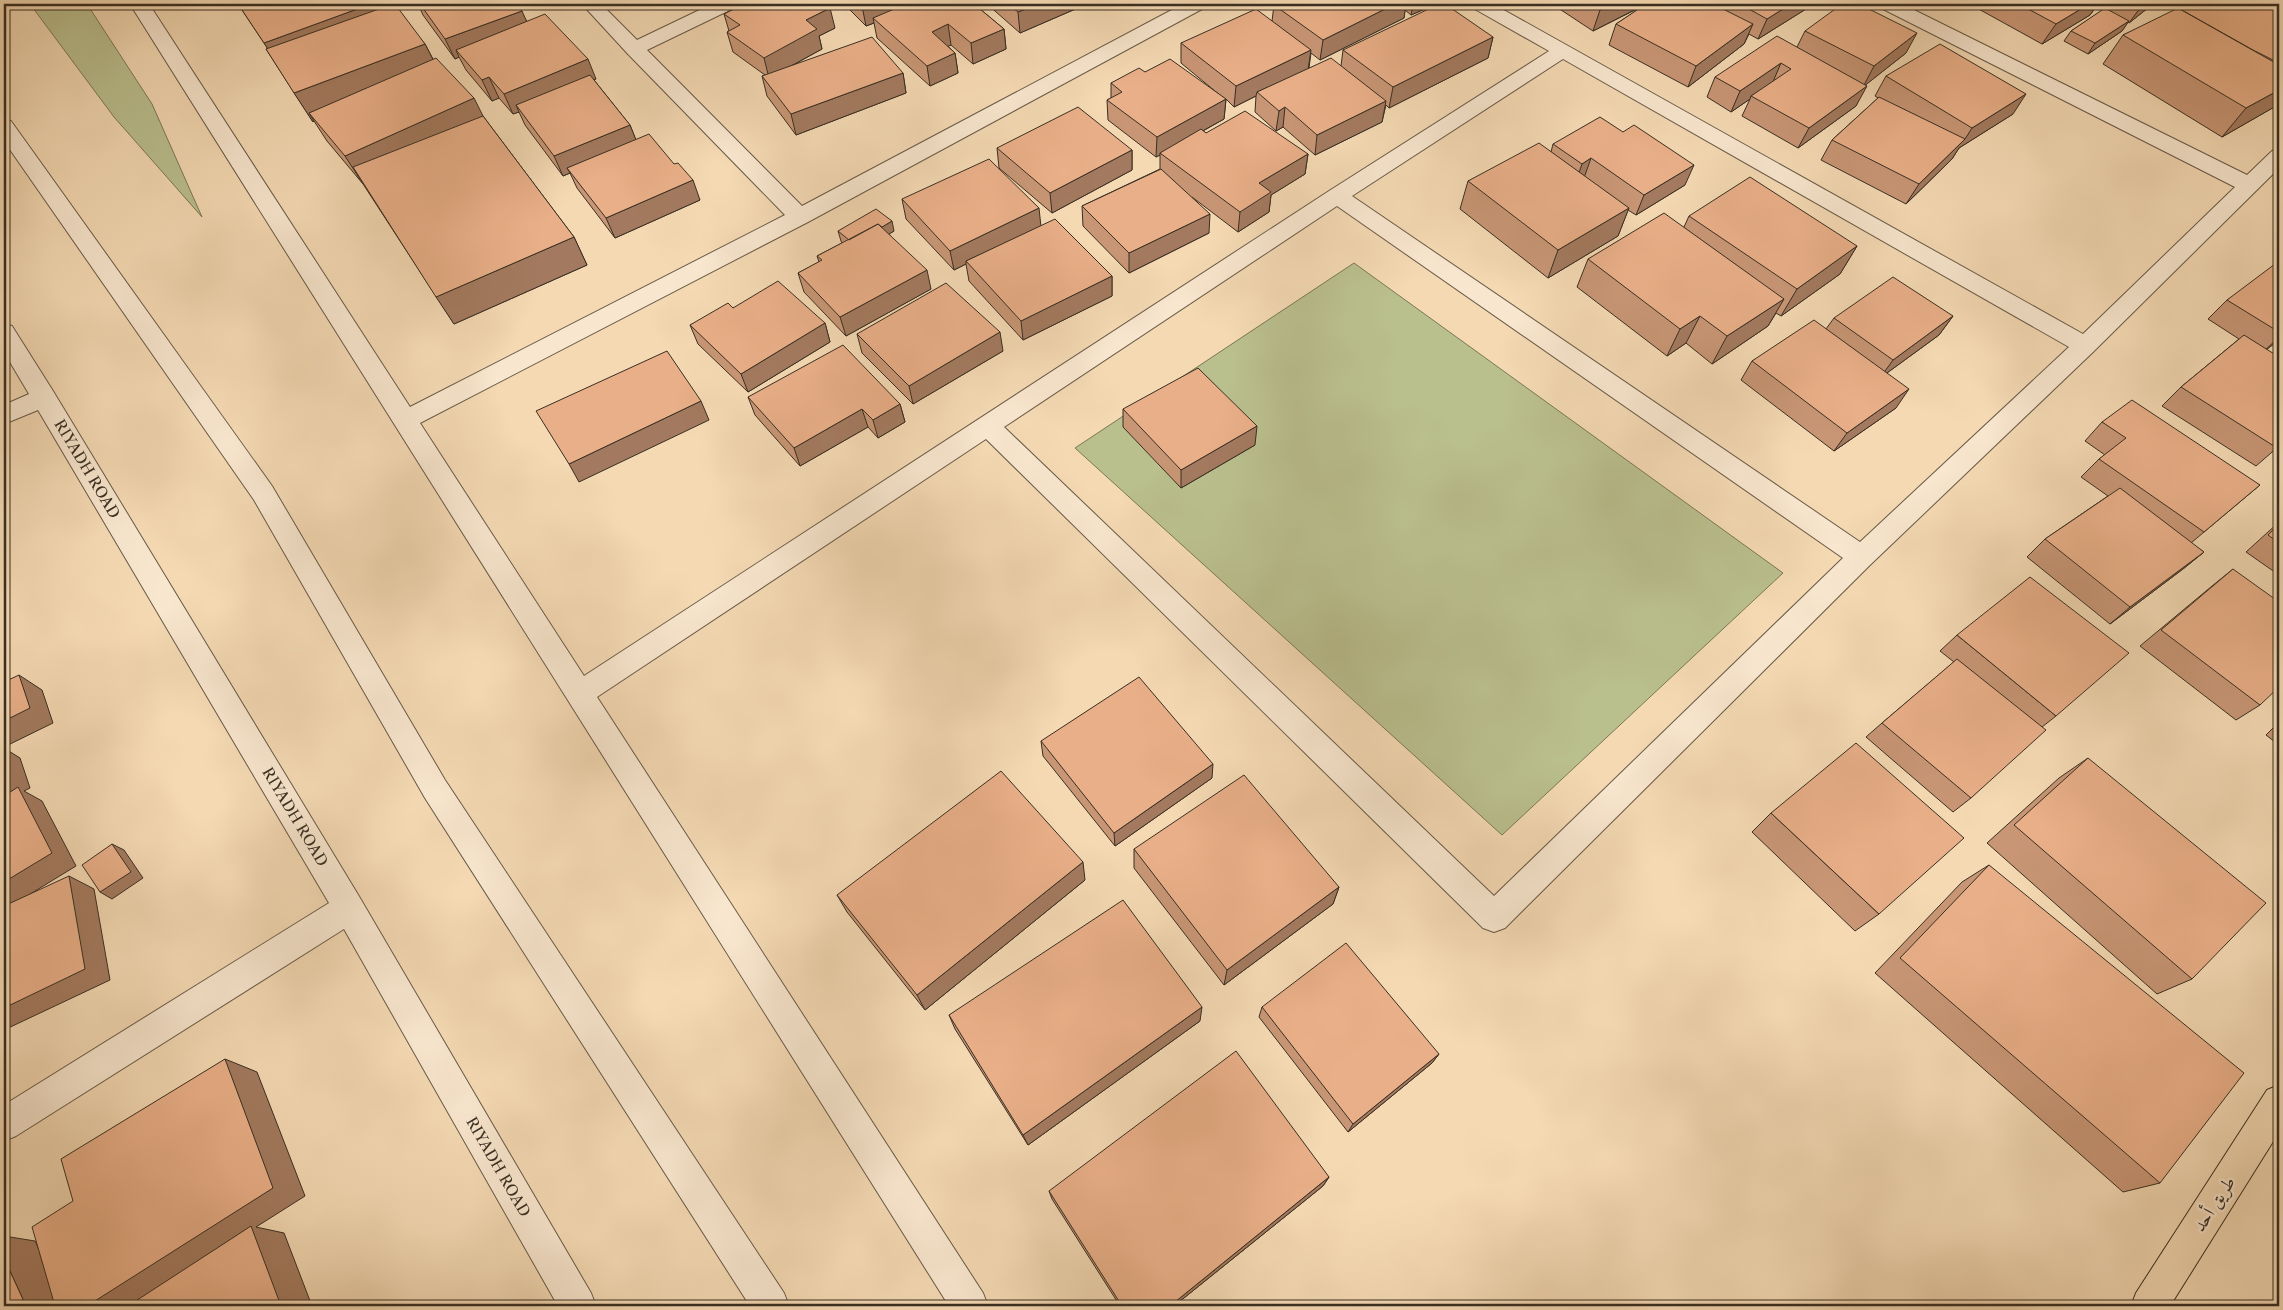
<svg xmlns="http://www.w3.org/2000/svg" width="2283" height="1310" viewBox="0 0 2283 1310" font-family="'Libre Caslon Text',Amiri,serif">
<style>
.green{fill:#babf8e;stroke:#7a7758}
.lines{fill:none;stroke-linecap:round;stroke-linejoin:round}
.minor-casing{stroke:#685a47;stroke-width:2}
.major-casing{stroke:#392f23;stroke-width:2}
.minor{fill:#f8e6ce;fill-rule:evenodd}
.major{fill:#f4d9b3;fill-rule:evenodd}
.wall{fill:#c89675;stroke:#392f23}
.shaded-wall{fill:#a37a5f;stroke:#392f23}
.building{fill:#e9af88;stroke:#392f23}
.labels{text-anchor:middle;stroke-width:5;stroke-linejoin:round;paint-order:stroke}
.street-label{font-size:15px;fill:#392f23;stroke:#f8e6ce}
.near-street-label{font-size:18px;fill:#392f23;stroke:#f8e6ce}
</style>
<rect width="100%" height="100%" fill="#f4d9b3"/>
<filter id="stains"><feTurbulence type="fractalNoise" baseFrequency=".004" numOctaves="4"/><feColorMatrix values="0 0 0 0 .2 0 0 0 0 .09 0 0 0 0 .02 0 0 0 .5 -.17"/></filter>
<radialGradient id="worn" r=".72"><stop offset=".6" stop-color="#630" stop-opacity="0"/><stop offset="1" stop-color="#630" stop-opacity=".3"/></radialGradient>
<path class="green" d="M 30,4 L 87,4 L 152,104 L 202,217 L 114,117 Z
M 1354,263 L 1783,573 L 1502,835 L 1075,448 Z"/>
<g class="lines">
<defs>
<path id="minor" d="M 130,4 L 149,4 L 410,407 L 785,215 L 627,53 L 582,4 L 601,4 L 637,40 L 712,4 L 736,4 L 734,8 L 647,50 L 802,206 L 1183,4 L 1207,4 L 1204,8 L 808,222 L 420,423 L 584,676 L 1329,191 L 1549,51 L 1473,8 L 1471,4 L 1493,4 L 2083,334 L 2235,187 L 1881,8 L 1879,4 L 1902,4 L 2247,175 L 2272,151 L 2279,149 L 2279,168 L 2093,352 L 1870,565 L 1505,928 L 1494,932 L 1483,928 L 986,439 L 597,697 L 983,1293 L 988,1306 L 949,1306 ZM 1563,59 L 2069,347 L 1860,542 L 1352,196 ZM 1337,206 L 1843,558 L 1494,896 L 1004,427 Z
M 4,119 L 11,121 L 272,486 L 445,780 L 784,1293 L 789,1306 L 750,1306 L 425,798 L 254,500 L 4,141 Z
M 4,324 L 12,326 L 53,391 L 360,898 L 591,1293 L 596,1306 L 558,1306 L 344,929 L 16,1136 L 4,1141 L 4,1105 L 329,903 L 38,410 L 4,424 L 4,405 L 29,394 L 4,352 Z"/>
<path id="major" d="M 2279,1085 L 2279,1132 L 2170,1306 L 2131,1306 L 2136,1293 L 2267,1090 Z"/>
</defs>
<use href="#minor" class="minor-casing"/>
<use href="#major" class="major-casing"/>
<use href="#minor" class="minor"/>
<use href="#major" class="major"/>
</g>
<path class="wall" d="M 238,4 L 390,4 L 425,44 L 433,59 L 483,116 L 574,237 L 587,265 L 454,324 L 363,184 L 327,141 L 314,121 L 313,122 L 266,49 L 268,49 Z
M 418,4 L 517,4 L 527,22 L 596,79 L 594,80 L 630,125 L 636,140 L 700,200 L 615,238 L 577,188 L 570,173 L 563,176 L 525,125 L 519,112 L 513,114 L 499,98 L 492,101 L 466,70 L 459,57 L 455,59 L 423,15 Z
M 844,4 L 974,4 L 1004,29 L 1006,49 L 973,64 L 951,45 L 948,46 L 955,53 L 958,73 L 930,86 L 877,38 L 874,23 L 866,26 Z
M 987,4 L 1087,4 L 1020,33 Z
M 1276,4 L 1433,4 L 1432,6 L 1411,15 L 1405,10 L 1404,18 L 1320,60 L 1311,53 L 1309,68 L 1341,66 L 1343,50 L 1493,37 L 1488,58 L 1389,108 L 1386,105 L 1382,122 L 1315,155 L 1283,127 L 1276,131 L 1255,112 L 1256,96 L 1234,107 L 1226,99 L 1224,119 L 1203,131 L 1206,133 L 1308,154 L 1305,174 L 1271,195 L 1269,212 L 1238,232 L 1192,197 L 1209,233 L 1129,273 L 1083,226 L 1082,206 L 1160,169 L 1160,155 L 1156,157 L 1108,120 L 1107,100 L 1111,98 L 1111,83 L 1145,72 L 1221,96 L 1181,63 L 1181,43 L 1272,21 L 1274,5 Z
M 1552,4 L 1814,4 L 1758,39 L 1749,34 L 1744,44 L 1688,87 L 1609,45 L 1616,24 L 1645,5 L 1593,31 Z
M 1977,4 L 2153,4 L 2129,23 L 2128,22 L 2122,31 L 2088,54 L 2064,41 L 2071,31 L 2103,10 L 2096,7 L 2090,15 L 2042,44 L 1975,7 Z
M 762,8 L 835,28 L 819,36 L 822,49 L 793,65 L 903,73 L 906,93 L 796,135 L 767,96 L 762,76 L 765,75 L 733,52 L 727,32 L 729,31 L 724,14 Z
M 2180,9 L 2279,12 L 2279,102 L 2276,106 L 2222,137 L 2103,64 L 2123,35 Z
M 1805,31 L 1906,53 L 1865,85 L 1856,106 L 1798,148 L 1742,116 L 1750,99 L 1731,112 L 1707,97 L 1715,77 L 1797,47 Z
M 1886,76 L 2013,114 L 1959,148 L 1952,159 L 1906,204 L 1821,160 L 1832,140 L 1878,98 L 1875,96 Z
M 1623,132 L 1685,185 L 1636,215 L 1628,210 L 1618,236 L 1548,278 L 1460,209 L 1468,181 L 1551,152 L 1553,144 Z
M 997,148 L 1132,150 L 1132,170 L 1052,213 L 999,168 Z
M 902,199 L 1041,226 L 1112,276 L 1112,296 L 1023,340 L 969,281 L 966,264 L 954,270 L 906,219 Z
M 1689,216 L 1857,246 L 1840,274 L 1781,316 L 1776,313 L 1768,326 L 1712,364 L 1686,343 L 1667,356 L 1577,287 L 1588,259 L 1684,227 Z
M 838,231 L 894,231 L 889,234 L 931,289 L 846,336 L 804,292 L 798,273 L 819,262 L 817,256 L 842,243 L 841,241 Z
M 2279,267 L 2279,340 L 2267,349 L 2279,446 L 2256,466 L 2162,406 L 2181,387 L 2239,339 L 2208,319 L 2227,300 Z
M 733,308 L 825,323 L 830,342 L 748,392 L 698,344 L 690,325 Z
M 1953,316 L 1939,335 L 1887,373 L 1896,408 L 1834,451 L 1741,380 L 1752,361 L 1826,329 L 1834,318 Z
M 857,334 L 1003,351 L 913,404 L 862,353 Z
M 748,397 L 900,404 L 905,422 L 878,438 L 868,427 L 800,466 L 755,415 Z
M 1123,409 L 1255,445 L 1181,488 L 1123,427 Z
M 2102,422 L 2260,485 L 2191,543 L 2204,552 L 2183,569 L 2110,624 L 2027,557 L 2045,539 L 2108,496 L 2081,477 L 2099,459 L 2105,455 L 2085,441 Z
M 2279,522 L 2279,575 L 2246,552 Z
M 2233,569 L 2260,705 L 2236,720 L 2140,646 L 2212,586 Z
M 1957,635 L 2056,716 L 2042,727 L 1971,798 L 1953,812 L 1866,737 L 1882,723 L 1954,662 L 1940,651 Z
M 2279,722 L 2279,745 L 2266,735 Z
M 1041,741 L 1212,778 L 1115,846 L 1043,756 Z
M 2088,758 L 2192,979 L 2157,994 L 1987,843 L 2059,778 Z
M 1771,813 L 1879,914 L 1855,931 L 1752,832 Z
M 1134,849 L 1339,887 L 1333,904 L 1224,985 L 1134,868 Z
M 1989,865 L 2160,1183 L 2123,1192 L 1875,973 L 1962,882 Z
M 1085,880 L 925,1010 L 847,912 L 837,895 Z
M 1262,1007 L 1439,1054 L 1432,1063 L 1348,1132 L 1259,1017 Z
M 949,1015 L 1200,1021 L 1028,1145 L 955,1029 Z
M 1329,1177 L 1323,1186 L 1174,1306 L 1120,1306 L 1052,1199 L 1049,1191 Z"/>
<path class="shaded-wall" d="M 371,4 L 390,4 L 398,18 L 277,63 L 264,43 Z
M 866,4 L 921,4 L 873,18 L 874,23 L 866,26 L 862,6 Z
M 1038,4 L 1087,4 L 1020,33 L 1018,12 Z
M 1395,4 L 1406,4 L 1404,18 L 1320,60 L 1323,40 Z
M 1413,4 L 1433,4 L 1432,6 L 1411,15 Z
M 1613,4 L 1646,4 L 1593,31 L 1600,10 Z
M 1791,4 L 1814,4 L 1758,39 L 1767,19 Z
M 2089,4 L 2098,4 L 2090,15 L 2042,44 L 2056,24 Z
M 2143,4 L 2153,4 L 2129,23 Z
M 830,8 L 835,28 L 819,36 L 822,49 L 769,78 L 764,58 L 806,20 Z
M 522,11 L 531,31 L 456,50 L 459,57 L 455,59 L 445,39 Z
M 2129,21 L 2122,31 L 2088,54 L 2095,43 Z
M 948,24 L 951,45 L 935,52 L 932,32 Z
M 1753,24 L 1744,44 L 1688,87 L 1696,66 Z
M 1004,29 L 1006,49 L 973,64 L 971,43 Z
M 1917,33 L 1906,53 L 1863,87 L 1874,66 Z
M 1493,37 L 1488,58 L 1389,108 L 1393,87 Z
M 425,44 L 440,73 L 309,113 L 314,121 L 313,122 L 294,93 Z
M 1311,50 L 1308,70 L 1257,92 L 1256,96 L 1234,107 L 1236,86 Z
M 955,53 L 958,73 L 930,86 L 927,66 Z
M 588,59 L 596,79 L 521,111 L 516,105 L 519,112 L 513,114 L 504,94 Z
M 1781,63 L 1772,84 L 1751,96 L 1750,99 L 1731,112 L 1740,91 Z
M 903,73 L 906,93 L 796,135 L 791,114 Z
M 489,77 L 499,98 L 492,101 L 482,80 Z
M 1867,86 L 1856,106 L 1798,148 L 1809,128 Z
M 2279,90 L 2279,102 L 2276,106 L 2222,137 L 2246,108 Z
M 2026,94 L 2013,114 L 1959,148 L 1952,159 L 1906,204 L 1919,184 L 1965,139 L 1972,128 Z
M 474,98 L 488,126 L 363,184 L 345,156 Z
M 1226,99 L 1224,119 L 1161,154 L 1160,153 L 1160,155 L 1156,157 L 1157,137 Z
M 1386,101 L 1382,122 L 1315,155 L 1317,135 Z
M 1285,107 L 1283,127 L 1276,131 L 1279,111 Z
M 630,125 L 638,145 L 567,168 L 570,173 L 563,176 L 554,156 Z
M 1132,150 L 1132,170 L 1052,213 L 1050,193 Z
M 1308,154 L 1305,174 L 1271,195 L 1269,212 L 1238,232 L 1240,212 L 1259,183 Z
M 1591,158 L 1584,178 L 1575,184 L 1582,164 Z
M 1694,165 L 1685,185 L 1636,215 L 1644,195 Z
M 693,180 L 700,200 L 615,238 L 606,218 Z
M 1039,208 L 1041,227 L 966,261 L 966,264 L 954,270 L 950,251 Z
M 1629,208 L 1618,236 L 1548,278 L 1558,250 Z
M 1210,214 L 1209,233 L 1129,273 L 1129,253 Z
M 892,221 L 894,231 L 857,254 L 854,244 Z
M 574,237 L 587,265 L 454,324 L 436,297 Z
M 1857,246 L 1840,274 L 1781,316 L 1797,289 Z
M 927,270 L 931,289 L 846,336 L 840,317 Z
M 1112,276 L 1112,296 L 1023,340 L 1021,321 Z
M 1784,299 L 1768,326 L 1712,364 L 1727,336 Z
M 1700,316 L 1686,343 L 1667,356 L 1680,329 Z
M 1953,316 L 1939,335 L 1880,378 L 1893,360 Z
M 825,323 L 830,342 L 748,392 L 741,374 Z
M 1000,332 L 1003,351 L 913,404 L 909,386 Z
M 2279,337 L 2279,340 L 2262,353 Z
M 1909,389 L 1896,408 L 1834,451 L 1847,433 Z
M 701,401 L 709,420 L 579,482 L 569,464 Z
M 900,404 L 905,422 L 878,438 L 873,420 Z
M 862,409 L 868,427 L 800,466 L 794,448 Z
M 1257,426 L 1255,445 L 1181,488 L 1181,470 Z
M 2204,552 L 2183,569 L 2110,624 L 2130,607 Z
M 19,675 L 42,690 L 53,723 L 4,747 L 4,721 Z
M 4,748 L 20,758 L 30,788 L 24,791 L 42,801 L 76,866 L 4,910 Z
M 1213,764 L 1212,778 L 1115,846 L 1114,833 Z
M 112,844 L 124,850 L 143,878 L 112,899 L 100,892 Z
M 1083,862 L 1085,880 L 925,1010 L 917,995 Z
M 69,876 L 94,889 L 110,980 L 4,1030 L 4,1008 Z
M 1339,887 L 1333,904 L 1224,985 L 1227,970 Z
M 1202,1007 L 1200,1021 L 1028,1145 L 1023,1135 Z
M 1439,1054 L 1432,1063 L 1348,1132 L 1353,1124 Z
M 225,1059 L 257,1072 L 305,1196 L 256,1227 L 284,1233 L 312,1306 L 87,1306 Z
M 1329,1177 L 1323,1186 L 1174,1306 L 1170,1306 Z
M 4,1236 L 35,1241 L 66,1306 L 26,1306 L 4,1258 Z"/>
<path class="building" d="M 238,4 L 371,4 L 264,43 Z
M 393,4 L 395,4 L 425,44 L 294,93 L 266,49 Z
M 420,4 L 517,4 L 522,11 L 445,39 Z
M 744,4 L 756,4 L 762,8 L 769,4 L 824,4 L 830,8 L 806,20 L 817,29 L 764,58 L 727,32 L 740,25 L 724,14 Z
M 906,4 L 974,4 L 1004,29 L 971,43 L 948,24 L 932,32 L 955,53 L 927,66 L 873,18 Z
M 1008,4 L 1038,4 L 1018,12 Z
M 1276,4 L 1395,4 L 1323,40 L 1274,5 Z
M 1439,4 L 1445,4 L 1493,37 L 1393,87 L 1343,50 Z
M 1589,4 L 1613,4 L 1600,10 Z
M 1646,4 L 1713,4 L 1753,24 L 1696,66 L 1616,24 Z
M 1740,4 L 1791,4 L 1767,19 Z
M 1842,4 L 1859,4 L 1917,33 L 1874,66 L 1805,31 Z
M 2019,4 L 2089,4 L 2056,24 Z
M 2187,4 L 2260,4 L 2279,12 L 2279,63 L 2253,50 L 2180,9 Z
M 2105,8 L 2129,21 L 2095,43 L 2071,31 Z
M 2178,8 L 2279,65 L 2279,90 L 2246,108 L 2123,35 Z
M 1256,9 L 1311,50 L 1236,86 L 1181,43 Z
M 545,14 L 588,59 L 504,94 L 489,77 L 482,80 L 456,50 Z
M 1777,36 L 1867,86 L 1809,128 L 1751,96 L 1791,69 L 1781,63 L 1740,91 L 1715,77 Z
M 872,37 L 903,73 L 791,114 L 762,76 Z
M 1940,44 L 2026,94 L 1972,128 L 1886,76 Z
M 436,58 L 474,98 L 345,156 L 309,113 Z
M 1331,58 L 1386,101 L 1317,135 L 1285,107 L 1279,111 L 1257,92 Z
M 1170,59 L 1226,99 L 1157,137 L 1107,100 L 1122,92 L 1111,83 L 1139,68 L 1145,72 Z
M 590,75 L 630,125 L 554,156 L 516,105 Z
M 1879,97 L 1965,139 L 1919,184 L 1832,140 Z
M 1078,107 L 1132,150 L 1050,193 L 997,148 Z
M 1245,111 L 1308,154 L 1259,183 L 1271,192 L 1240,212 L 1160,153 L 1201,129 L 1206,133 Z
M 483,116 L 574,237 L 436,297 L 353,167 Z
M 1600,117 L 1623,132 L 1634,125 L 1694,165 L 1644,195 L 1591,158 L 1582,164 L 1553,144 Z
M 649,134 L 674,164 L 678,163 L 693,180 L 606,218 L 567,168 Z
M 1539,143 L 1629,208 L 1558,250 L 1468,181 Z
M 989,159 L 1039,208 L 950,251 L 902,199 Z
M 1161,169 L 1210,214 L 1129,253 L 1082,206 Z
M 1750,177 L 1857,246 L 1797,289 L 1689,216 Z
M 876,209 L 892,221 L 882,227 L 878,224 L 849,240 L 838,231 Z
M 1664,213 L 1784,299 L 1727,336 L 1700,316 L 1680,329 L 1588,259 Z
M 1055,219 L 1112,276 L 1021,321 L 966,261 Z
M 878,224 L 927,270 L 840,317 L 798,273 L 822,260 L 817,256 Z
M 2275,264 L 2279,267 L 2279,332 L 2227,300 Z
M 1893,277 L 1953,316 L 1893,360 L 1834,318 Z
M 778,281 L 825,323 L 741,374 L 690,325 L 728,303 L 733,308 Z
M 946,283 L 1000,332 L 909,386 L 857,334 Z
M 1814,320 L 1909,389 L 1847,433 L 1752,361 Z
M 2244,335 L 2279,357 L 2279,446 L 2277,448 L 2181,387 Z
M 843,345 L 900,404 L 873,420 L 862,409 L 794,448 L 748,397 Z
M 667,351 L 701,401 L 569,464 L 536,411 Z
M 1198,368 L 1257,426 L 1181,470 L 1123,409 Z
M 2132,400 L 2260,485 L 2204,532 L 2099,459 L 2126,438 L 2102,422 Z
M 2120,488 L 2204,552 L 2130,607 L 2045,539 Z
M 2279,524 L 2279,543 L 2268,535 Z
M 2233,569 L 2279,602 L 2279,687 L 2260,705 L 2161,630 Z
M 2030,577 L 2129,653 L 2056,716 L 1957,635 Z
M 1957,659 L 2046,730 L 1971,798 L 1882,723 Z
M 19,675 L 30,708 L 4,721 L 4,682 Z
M 1139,677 L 1213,764 L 1114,833 L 1041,741 Z
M 1856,743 L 1964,838 L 1879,914 L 1771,813 Z
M 2088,758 L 2266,903 L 2192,979 L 2014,825 Z
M 1001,771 L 1083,862 L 917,995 L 837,895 Z
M 1244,775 L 1339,887 L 1227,970 L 1134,849 Z
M 18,787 L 52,853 L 4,882 L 4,796 Z
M 112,844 L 131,872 L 100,892 L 82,865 Z
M 1989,865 L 2244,1073 L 2160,1183 L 1900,958 Z
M 69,876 L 85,969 L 4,1008 L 4,906 Z
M 1123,900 L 1202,1007 L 1023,1135 L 949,1015 Z
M 1346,943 L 1439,1054 L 1353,1124 L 1262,1007 Z
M 1236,1051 L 1329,1177 L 1170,1306 L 1122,1306 L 1049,1191 Z
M 225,1059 L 273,1188 L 87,1306 L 55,1306 L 32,1227 L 73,1201 L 61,1159 Z
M 251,1226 L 281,1306 L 128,1306 Z
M 4,1258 L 26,1306 L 4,1306 Z"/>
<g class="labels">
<g class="street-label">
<text transform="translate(87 469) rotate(59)" y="5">RIYADH ROAD</text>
<text transform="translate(295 817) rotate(59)" y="5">RIYADH ROAD</text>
<text transform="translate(498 1167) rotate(60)" y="5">RIYADH ROAD</text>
</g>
<g class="near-street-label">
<text transform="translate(2214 1204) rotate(-57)" y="6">طريق أحد</text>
</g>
</g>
<rect width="2283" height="1310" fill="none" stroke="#f4d9b3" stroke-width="20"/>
<rect x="5" y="5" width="2273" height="1300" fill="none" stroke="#392f23" stroke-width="2.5"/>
<rect x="10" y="10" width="2263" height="1290" fill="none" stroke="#392f23"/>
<rect width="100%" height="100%" filter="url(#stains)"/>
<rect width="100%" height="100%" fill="url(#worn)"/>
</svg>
